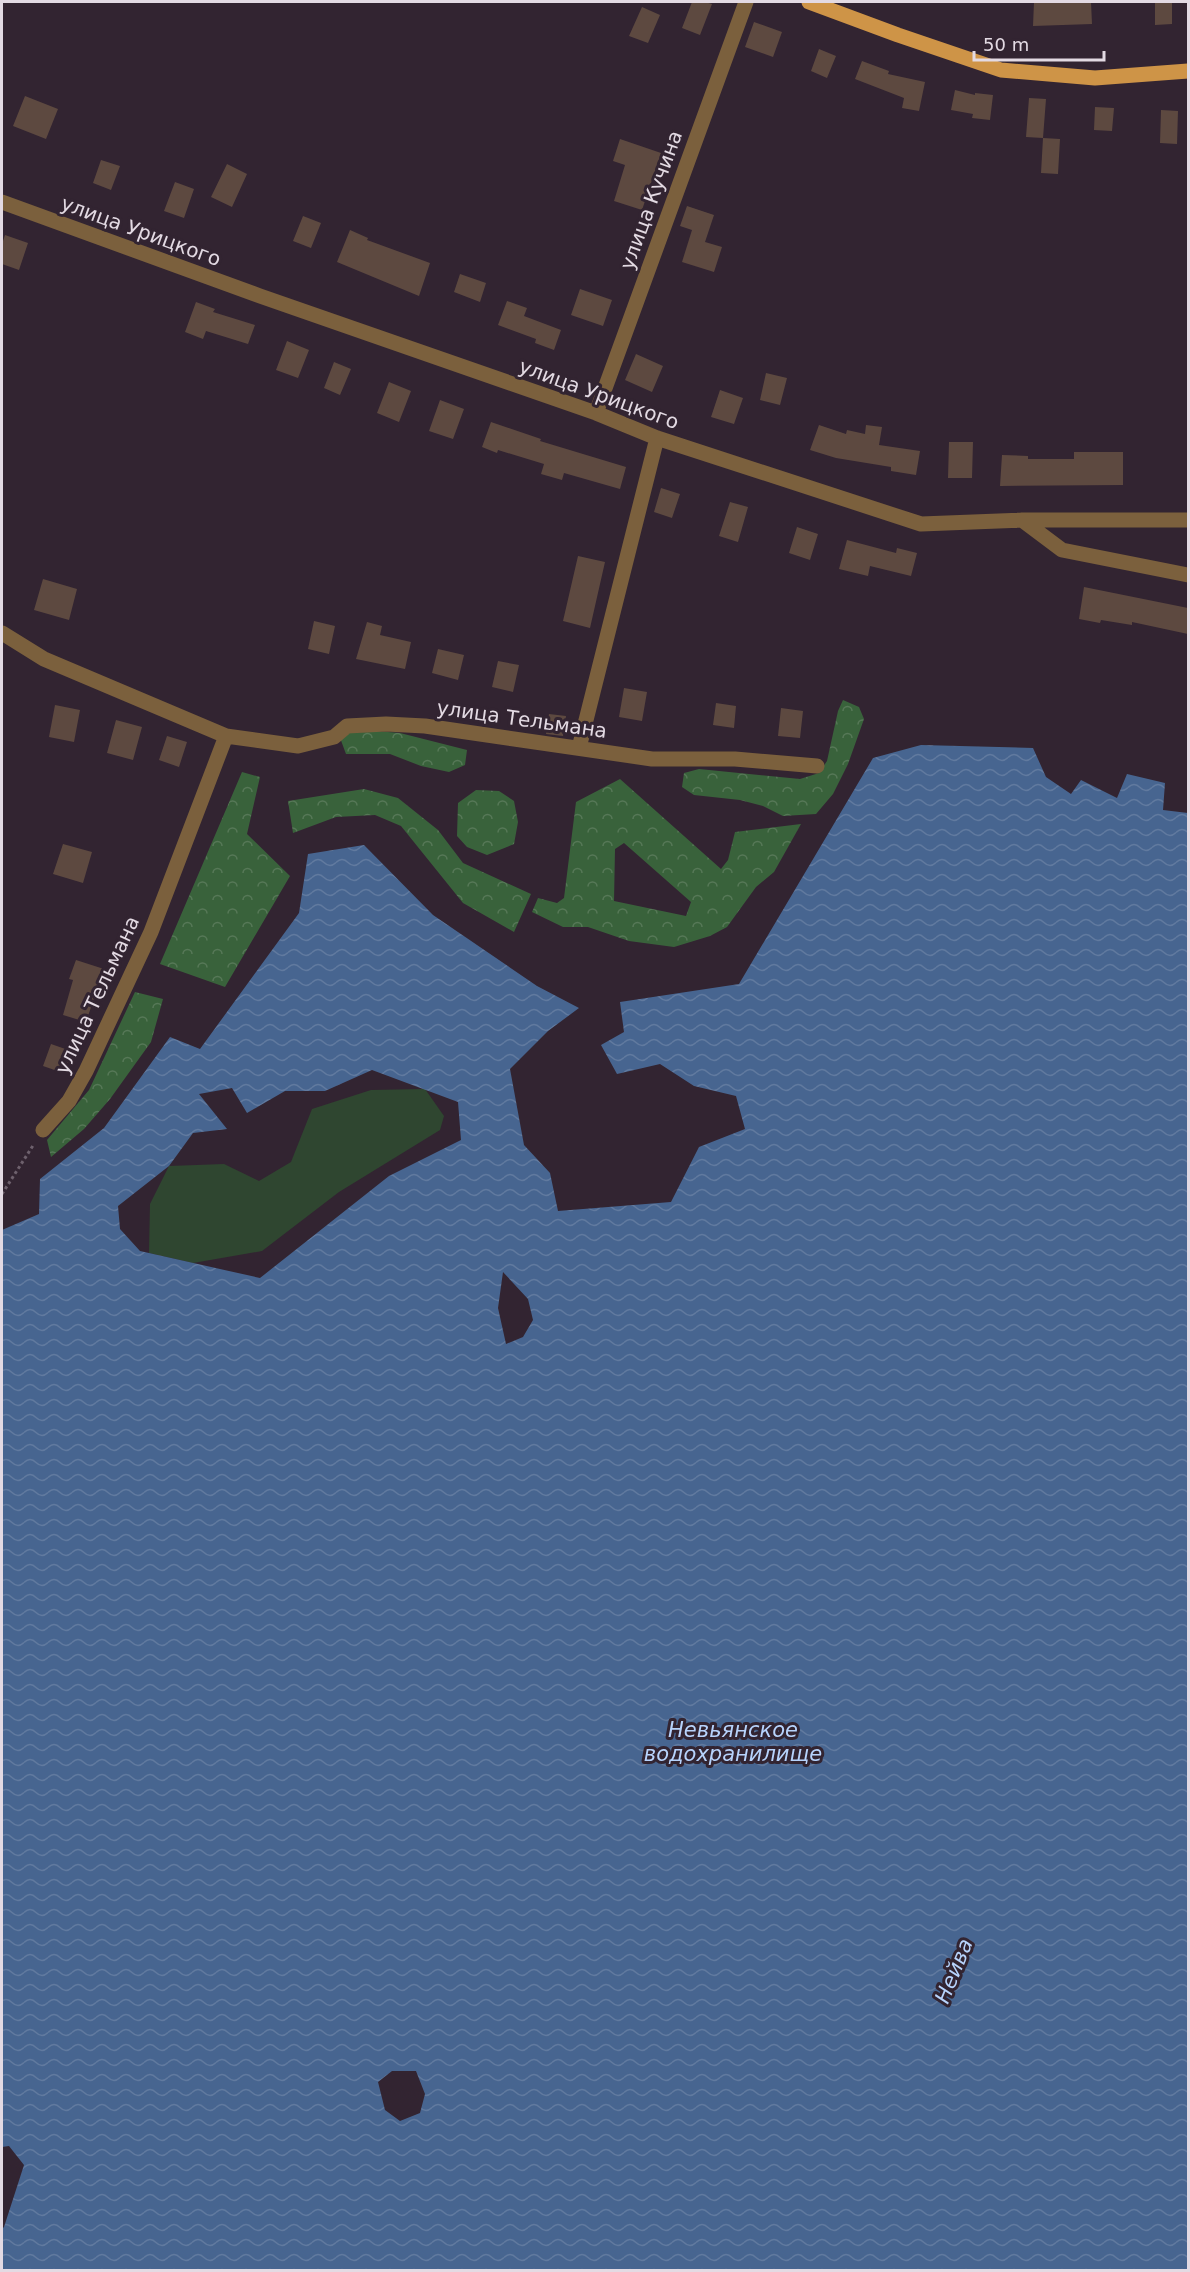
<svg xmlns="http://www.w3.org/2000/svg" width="1190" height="2272" viewBox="0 0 1190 2272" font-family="'DejaVu Sans',sans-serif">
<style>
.green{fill:#2f4630}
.forest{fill:url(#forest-crowns);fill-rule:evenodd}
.water{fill:url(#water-waves);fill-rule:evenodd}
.building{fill:#5d4940}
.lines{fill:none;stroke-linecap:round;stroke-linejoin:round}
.path{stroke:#6e616d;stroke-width:3;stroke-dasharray:3 3;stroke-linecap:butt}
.minor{stroke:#7b603d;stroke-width:15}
.major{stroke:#ce9447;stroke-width:15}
.labels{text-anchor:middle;stroke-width:6;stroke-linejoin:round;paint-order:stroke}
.street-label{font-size:20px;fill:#e3dae3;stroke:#322431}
.water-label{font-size:21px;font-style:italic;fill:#b7d3fc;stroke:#322431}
</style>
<defs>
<pattern id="forest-crowns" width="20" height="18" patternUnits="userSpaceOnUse" patternTransform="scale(1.5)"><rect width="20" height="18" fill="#39623b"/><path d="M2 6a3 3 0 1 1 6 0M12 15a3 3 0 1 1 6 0" fill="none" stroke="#567857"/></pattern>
<pattern id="water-waves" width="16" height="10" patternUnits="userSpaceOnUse" patternTransform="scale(1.5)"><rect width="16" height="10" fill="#476590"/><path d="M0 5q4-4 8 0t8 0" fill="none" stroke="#617a9f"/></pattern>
</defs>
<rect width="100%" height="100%" fill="#322431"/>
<path class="green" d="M 425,1089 L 444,1116 L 440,1130 L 339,1192 L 262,1251 L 193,1263 L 149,1253 L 150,1204 L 169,1166 L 224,1164 L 259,1181 L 291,1162 L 312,1109 L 371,1090 Z"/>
<path class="forest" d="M 843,700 L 859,707 L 864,719 L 848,764 L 833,794 L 816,814 L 783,816 L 763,806 L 740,800 L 694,795 L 682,787 L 684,773 L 699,769 L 800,779 L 819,773 L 827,761 L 838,711 Z
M 363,730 L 400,733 L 467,750 L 465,765 L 449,772 L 421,766 L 390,754 L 346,754 L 339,735 Z
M 242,772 L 260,777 L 247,834 L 290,876 L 225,987 L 160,964 Z
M 620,779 L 721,869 L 728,860 L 735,832 L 801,824 L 774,872 L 756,887 L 727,927 L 710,936 L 674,947 L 629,941 L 588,927 L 563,927 L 532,912 L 538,898 L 557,903 L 564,898 L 576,802 ZM 624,843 L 691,902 L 686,916 L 614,901 L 615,849 Z
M 364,789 L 398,798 L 438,830 L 463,863 L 531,894 L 514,932 L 463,903 L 401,826 L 375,815 L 336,817 L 293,833 L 288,801 Z
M 476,790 L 499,791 L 514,801 L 518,822 L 514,844 L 487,855 L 467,847 L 457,836 L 458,803 Z
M 135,992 L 163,999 L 151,1042 L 110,1099 L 84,1129 L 51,1157 L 47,1140 L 89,1090 Z"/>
<path class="water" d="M 921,745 L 1033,748 L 1046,777 L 1071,794 L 1081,780 L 1117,798 L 1127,774 L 1165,783 L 1163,810 L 1188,813 L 1188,2270 L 2,2270 L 2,2229 L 4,2227 L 24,2165 L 9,2146 L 2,2147 L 2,1230 L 39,1214 L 40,1179 L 104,1128 L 170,1037 L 200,1049 L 299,913 L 308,854 L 364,845 L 433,915 L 537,986 L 579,1008 L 548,1031 L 510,1069 L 524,1145 L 550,1173 L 558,1211 L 671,1202 L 699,1147 L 745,1129 L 736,1096 L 694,1086 L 660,1064 L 617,1074 L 601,1045 L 624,1032 L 620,1002 L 739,984 L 873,758 ZM 372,1070 L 458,1102 L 461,1140 L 389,1176 L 260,1278 L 140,1251 L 120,1229 L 118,1206 L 169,1166 L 193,1133 L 227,1129 L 199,1094 L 232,1088 L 247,1113 L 285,1091 L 325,1091 ZM 503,1272 L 528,1299 L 533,1320 L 523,1337 L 506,1344 L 498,1308 ZM 392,2071 L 416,2071 L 425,2094 L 420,2113 L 400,2121 L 385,2110 L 378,2082 Z"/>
<path class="building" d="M 692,2 L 705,2 L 712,4 L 700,35 L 682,28 Z
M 1034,2 L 1091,2 L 1092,24 L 1033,26 Z
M 1155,2 L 1172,2 L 1172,24 L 1155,25 Z
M 642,7 L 660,15 L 648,43 L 629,36 Z
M 754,22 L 782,32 L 773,57 L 745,47 Z
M 819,49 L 836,56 L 827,78 L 811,71 Z
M 862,61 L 889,71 L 888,74 L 925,82 L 919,111 L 902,108 L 904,98 L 855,79 Z
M 955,90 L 975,95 L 975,93 L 993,95 L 990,120 L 972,118 L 973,114 L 951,110 Z
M 25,96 L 58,109 L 46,139 L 13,126 Z
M 1029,98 L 1046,99 L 1043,138 L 1026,137 Z
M 1095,107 L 1114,108 L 1112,131 L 1094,130 Z
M 1161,110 L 1178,111 L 1177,144 L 1160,143 Z
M 1043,138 L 1060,139 L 1058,174 L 1041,173 Z
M 620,139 L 661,153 L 642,210 L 614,201 L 625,165 L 613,161 Z
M 101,160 L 120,166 L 111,190 L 93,183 Z
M 227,164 L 247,174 L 232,207 L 211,197 Z
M 175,182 L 194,189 L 184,218 L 164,211 Z
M 687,206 L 714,215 L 705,242 L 722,247 L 714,272 L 682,262 L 692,230 L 680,226 Z
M 303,216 L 321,223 L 311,248 L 293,241 Z
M 350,230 L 368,238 L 367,240 L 430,263 L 419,296 L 337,262 Z
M 5,235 L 28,243 L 19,270 L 2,264 L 2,244 Z
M 460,274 L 486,283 L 480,302 L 454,292 Z
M 580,289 L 612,300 L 603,326 L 571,315 Z
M 507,301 L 527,308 L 524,316 L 561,330 L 554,350 L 535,343 L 536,339 L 498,325 Z
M 196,302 L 215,309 L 213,312 L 255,325 L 248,344 L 206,331 L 203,339 L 185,332 Z
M 287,341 L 309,350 L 298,378 L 276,370 Z
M 636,354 L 663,366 L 652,392 L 625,380 Z
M 334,362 L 351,369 L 340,395 L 324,388 Z
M 766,373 L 787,378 L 780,405 L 760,400 Z
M 389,382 L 411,391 L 399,422 L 377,413 Z
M 720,390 L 743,398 L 734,424 L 711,417 Z
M 440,400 L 464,409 L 453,439 L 429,431 Z
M 491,422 L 541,439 L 540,441 L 626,467 L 620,489 L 564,473 L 562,480 L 541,474 L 544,464 L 498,450 L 497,453 L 482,447 Z
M 819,425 L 846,434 L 847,430 L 865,434 L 866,425 L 882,427 L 879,445 L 920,451 L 916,475 L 891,471 L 891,467 L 836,458 L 810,450 Z
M 949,442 L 973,442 L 972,478 L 948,478 Z
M 1074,452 L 1123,452 L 1123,485 L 1000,486 L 1002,455 L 1028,456 L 1028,459 L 1074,459 Z
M 661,488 L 680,494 L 672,518 L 654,512 Z
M 730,502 L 748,507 L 738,542 L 719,536 Z
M 797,527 L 818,534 L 810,560 L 789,553 Z
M 847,540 L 896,553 L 897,548 L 917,553 L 911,576 L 870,566 L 868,576 L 839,569 Z
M 578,556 L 605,562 L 590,628 L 563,621 Z
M 43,579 L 77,589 L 69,620 L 34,610 Z
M 1084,587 L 1188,608 L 1188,634 L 1132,622 L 1132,625 L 1101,620 L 1100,623 L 1079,619 Z
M 314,621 L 335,626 L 329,654 L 308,649 Z
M 367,622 L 382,626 L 380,635 L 411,642 L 405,669 L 356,659 Z
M 438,649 L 464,655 L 458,680 L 432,673 Z
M 498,661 L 519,665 L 513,692 L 492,687 Z
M 624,688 L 647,692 L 642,721 L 619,717 Z
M 716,703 L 736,706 L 734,728 L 713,725 Z
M 55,705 L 80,710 L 74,742 L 49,737 Z
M 781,708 L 803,711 L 800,738 L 778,736 Z
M 549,714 L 566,716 L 563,736 L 546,734 Z
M 116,720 L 142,727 L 133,760 L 107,753 Z
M 167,736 L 187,742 L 179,767 L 159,760 Z
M 63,844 L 92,852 L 83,883 L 53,874 Z
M 76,960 L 104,969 L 86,1022 L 63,1015 L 73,980 L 69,979 Z
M 51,1044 L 74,1052 L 66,1074 L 43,1066 Z"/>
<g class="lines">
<path class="path" d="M 2,1194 L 34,1144"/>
<path class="minor" d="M 2,202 L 260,296 L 596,413 L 657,438 L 921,524 L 1022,520 L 1188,520
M 596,413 L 746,2
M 1022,520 L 1062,550 L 1188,575
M 2,633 L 44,659 L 226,736 L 298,746 L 334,737 L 347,726 L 386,724 L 425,726 L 652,759 L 735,759 L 817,766
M 579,748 L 657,438
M 43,1130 L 69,1101 L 86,1071 L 151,932 L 226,736"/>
<path class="major" d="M 809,2 L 898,35 L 1001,70 L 1095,78 L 1188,71"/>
</g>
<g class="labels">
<g class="street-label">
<text transform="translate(651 200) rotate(-70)" y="7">улица Кучина</text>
<text transform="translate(141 231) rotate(20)" y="7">улица Урицкого</text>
<text transform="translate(599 394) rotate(20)" y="7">улица Урицкого</text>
<text transform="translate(522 719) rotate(8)" y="7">улица Тельмана</text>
<text transform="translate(97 995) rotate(-65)" y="7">улица Тельмана</text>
</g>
<g class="water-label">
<text x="733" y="1737">Невьянское<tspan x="733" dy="24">водохранилище</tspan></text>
<text transform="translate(954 1971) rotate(-68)" y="7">Нейва</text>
</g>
</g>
<rect width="1190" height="2272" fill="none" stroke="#e3dae3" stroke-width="6"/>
<path d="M974 51v9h130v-9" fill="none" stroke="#e3dae3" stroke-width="3"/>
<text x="983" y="51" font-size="18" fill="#e3dae3" stroke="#322431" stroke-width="4.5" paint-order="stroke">50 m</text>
</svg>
